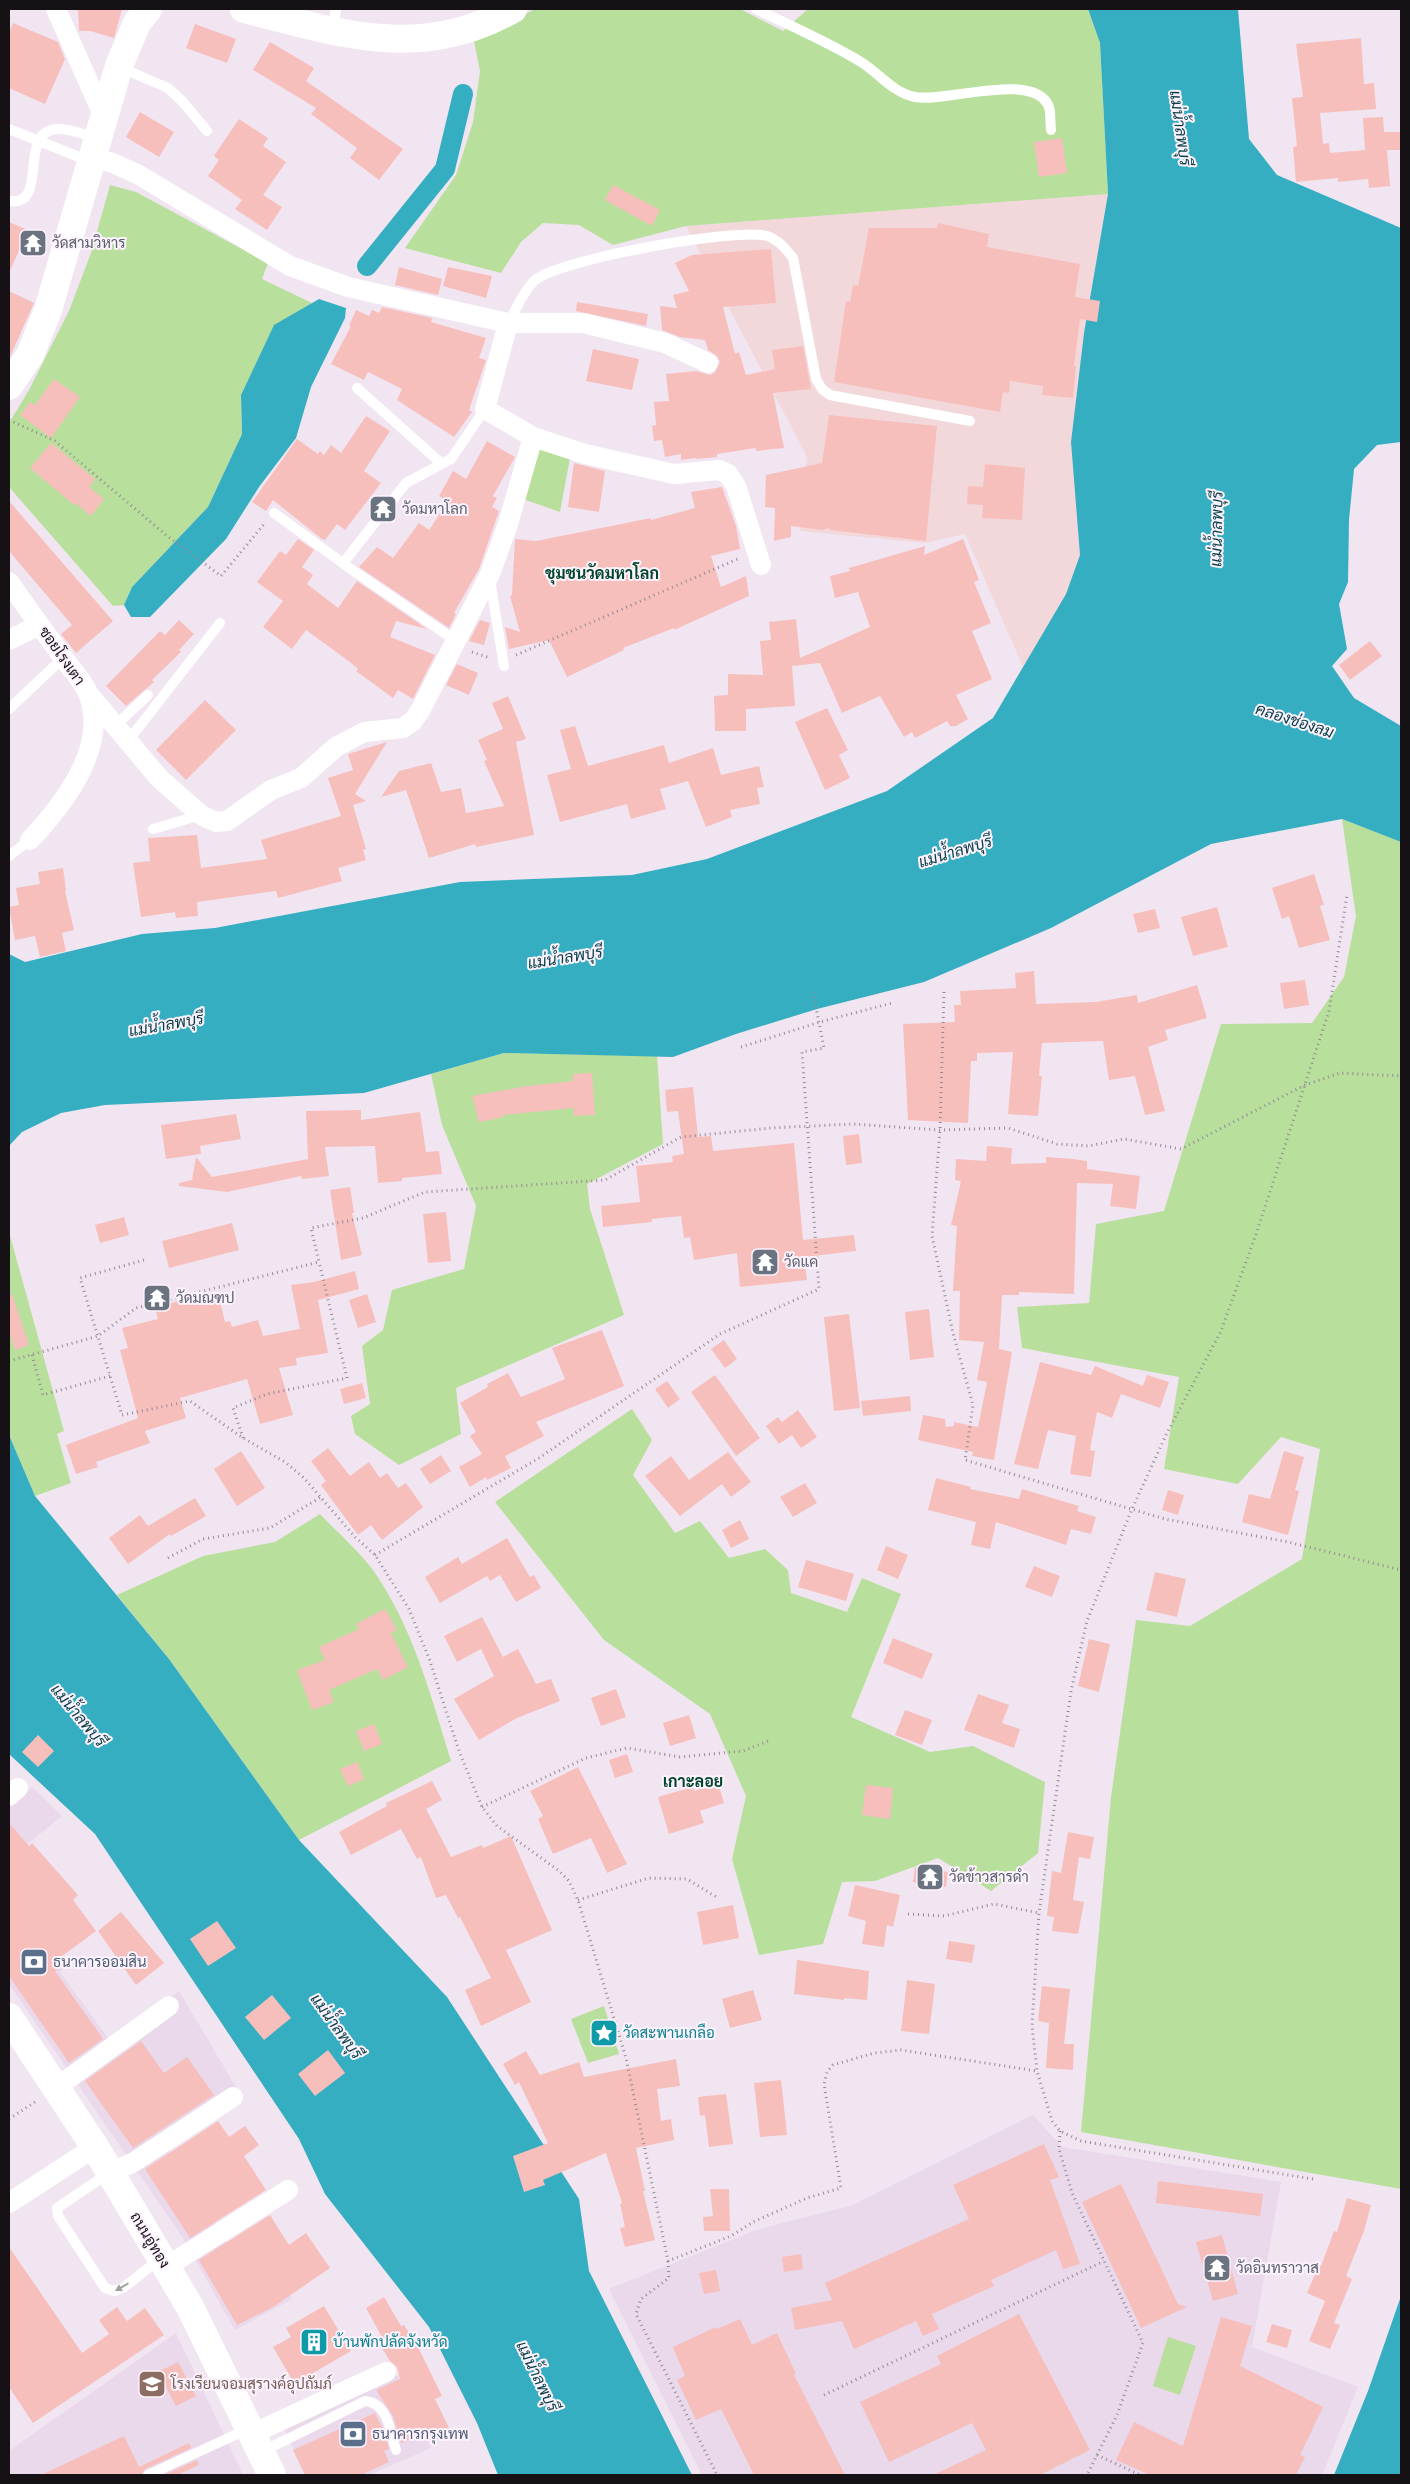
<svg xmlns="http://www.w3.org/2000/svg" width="1410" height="2484" viewBox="0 0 1410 2484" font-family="Manrope,Sarabun,sans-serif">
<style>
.built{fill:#ead8eb}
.industrial{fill:#f3d8db}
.green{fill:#b9df9c}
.water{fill:#35aec1}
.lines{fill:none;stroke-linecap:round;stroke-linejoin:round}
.canal{stroke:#35aec1;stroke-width:20}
.building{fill:#f7bfbc}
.path{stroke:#948b94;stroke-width:3;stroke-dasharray:1 4;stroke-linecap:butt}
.lane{stroke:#fff;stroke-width:10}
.street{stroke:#fff;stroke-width:20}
.secondary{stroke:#fff;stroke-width:28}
.oneway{fill:#a1a0a1}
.labels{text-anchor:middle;stroke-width:4;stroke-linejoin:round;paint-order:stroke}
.worship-label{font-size:15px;fill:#5b616d;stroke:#fdf3fe;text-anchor:start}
.street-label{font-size:15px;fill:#151115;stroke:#fdf3fe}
.service-label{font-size:15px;fill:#4e5e75;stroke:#fdf3fe;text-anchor:start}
.culture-label{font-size:15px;fill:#0d838f;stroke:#fdf3fe;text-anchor:start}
.education-label{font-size:15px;fill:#785e54;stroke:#fdf3fe;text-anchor:start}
.water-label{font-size:16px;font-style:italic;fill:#083f47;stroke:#fdf3fe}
.neighbourhood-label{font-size:16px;font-weight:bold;fill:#00462b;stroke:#fdf3fe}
</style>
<rect width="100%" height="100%" fill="#f1e5f2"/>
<path class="built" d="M 32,1787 L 62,1816 L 9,1859 L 9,1806 Z
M 9,1898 L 33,1933 L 39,1929 L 67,1967 L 60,1972 L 110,2041 L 179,1991 L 243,2099 L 168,2147 L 247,2275 L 280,2277 L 292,2299 L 235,2330 L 183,2238 L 9,1984 Z
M 1033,2115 L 1062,2147 L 1281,2182 L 1252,2347 L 1358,2387 L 1322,2475 L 702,2475 L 609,2289 L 759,2229 L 853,2205 Z
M 176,2333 L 243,2475 L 9,2475 L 9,2451 Z
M 397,2375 L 431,2448 L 369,2475 L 305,2475 L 283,2425 Z"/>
<path class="industrial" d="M 1108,194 L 1084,333 L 1071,442 L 1080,555 L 1066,594 L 1023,667 L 965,534 L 925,543 L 800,531 L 807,457 L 686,226 Z"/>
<path class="green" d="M 535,9 L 740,9 L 783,31 L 808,9 L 1088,9 L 1100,43 L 1108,194 L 686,226 L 613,245 L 579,225 L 543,223 L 521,242 L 501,273 L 405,248 L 456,175 L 473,122 L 480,71 L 474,41 Z
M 110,185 L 136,192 L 268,263 L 262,279 L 312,303 L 274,326 L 241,395 L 242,434 L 208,507 L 132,587 L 124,605 L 113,606 L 9,487 L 9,423 L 29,390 L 69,311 L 91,253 Z
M 534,446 L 570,458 L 560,512 L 520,498 Z
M 1342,819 L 1401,842 L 1401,2189 L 1081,2132 L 1111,1797 L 1136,1620 L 1190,1626 L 1302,1559 L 1320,1449 L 1281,1437 L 1238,1484 L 1164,1469 L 1179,1377 L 1022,1348 L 1017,1307 L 1089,1303 L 1096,1224 L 1164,1211 L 1221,1024 L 1312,1023 L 1344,977 L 1356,916 Z
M 504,1053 L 657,1056 L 663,1144 L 587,1184 L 590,1209 L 624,1315 L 456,1388 L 461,1434 L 399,1465 L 355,1434 L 351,1416 L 370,1404 L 362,1346 L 383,1330 L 392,1290 L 464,1269 L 476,1206 L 442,1125 L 431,1074 Z
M 9,1232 L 64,1431 L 57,1434 L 71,1483 L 35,1496 L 9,1435 Z
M 632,1409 L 652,1440 L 633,1475 L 675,1533 L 700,1521 L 729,1558 L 765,1549 L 788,1570 L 791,1593 L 847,1612 L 862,1578 L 901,1594 L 851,1717 L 930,1752 L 973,1746 L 1045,1782 L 1038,1853 L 991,1891 L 938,1858 L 875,1881 L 842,1882 L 823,1944 L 759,1955 L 732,1859 L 746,1796 L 710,1714 L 604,1640 L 495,1502 Z
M 320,1514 C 337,1532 358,1550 373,1570 C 413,1627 431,1696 451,1761 L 299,1840 L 169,1659 L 117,1595 L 203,1556 L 275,1542 Z
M 604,2006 L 619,2054 L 588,2063 L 571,2019 Z
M 1168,2337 L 1196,2346 L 1180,2395 L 1153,2386 Z"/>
<path class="water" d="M 1088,9 L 1238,9 L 1249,139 L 1277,175 L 1401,228 L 1401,442 L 1377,445 L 1354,469 L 1349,520 L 1348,582 L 1339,604 L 1347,649 L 1332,666 L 1354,698 L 1401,726 L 1401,842 L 1342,819 L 1211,844 L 1051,928 L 924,982 L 817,1009 L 736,1034 L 673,1057 L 504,1053 L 364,1093 L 105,1105 L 61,1113 L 22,1132 L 9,1146 L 9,954 L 25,962 L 142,934 L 215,928 L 460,882 L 632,875 L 707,859 L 887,791 L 993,718 L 1066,594 L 1080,555 L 1071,442 L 1084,333 L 1108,194 L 1100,43 Z
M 319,299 L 346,308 L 345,318 L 311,387 L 296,438 L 259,487 L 226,539 L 150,617 L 131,617 L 124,605 L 132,587 L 208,507 L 242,434 L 241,395 L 274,325 Z
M 9,1435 L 35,1496 L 169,1659 L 299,1840 L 447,1997 L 579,2199 L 589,2271 L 692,2475 L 498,2475 L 477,2423 L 429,2327 L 325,2194 L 299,2139 L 95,1834 L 9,1754 Z
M 1401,2296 L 1401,2475 L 1334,2475 L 1368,2391 Z"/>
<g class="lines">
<path class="canal" d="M 367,266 L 445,169 L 463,94"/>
</g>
<path class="building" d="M 78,9 L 122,9 L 114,38 L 90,31 L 79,31 Z
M 13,23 L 58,42 L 65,59 L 45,104 L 9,88 L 9,33 Z
M 195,24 L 236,39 L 227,63 L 186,48 Z
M 1361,38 L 1364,84 L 1374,83 L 1376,109 L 1320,113 L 1323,144 L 1329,143 L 1330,153 L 1365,150 L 1363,118 L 1383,117 L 1384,132 L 1401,132 L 1401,150 L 1387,150 L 1390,186 L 1369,188 L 1368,179 L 1338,182 L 1338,178 L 1296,182 L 1293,147 L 1297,146 L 1292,98 L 1303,97 L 1296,44 Z
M 270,42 L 314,68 L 306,81 L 403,149 L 379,180 L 350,158 L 357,148 L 311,114 L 316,108 L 253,70 Z
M 140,112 L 174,132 L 159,157 L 126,137 Z
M 239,119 L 268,138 L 263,146 L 286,162 L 263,195 L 282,207 L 267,230 L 235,209 L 242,200 L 208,176 L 219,160 L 214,156 Z
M 1062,138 L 1067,173 L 1039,177 L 1034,142 Z
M 613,185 L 660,210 L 652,226 L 605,200 Z
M 9,222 L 28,230 L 9,273 Z
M 938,223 L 989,234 L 987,247 L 1080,264 L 1075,297 L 1100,301 L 1097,322 L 1080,319 L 1074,366 L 1076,366 L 1073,398 L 1042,395 L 1043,386 L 1010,381 L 1009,393 L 1003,392 L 1000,412 L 834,382 L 846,301 L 850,302 L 853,285 L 858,286 L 869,228 L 937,228 Z
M 771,249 L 776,303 L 723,307 L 735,354 L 739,352 L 746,375 L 775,369 L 772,350 L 803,346 L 811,389 L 773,393 L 784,448 L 756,451 L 756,448 L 717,454 L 717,457 L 696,459 L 696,458 L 681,460 L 681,454 L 665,457 L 662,440 L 654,441 L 652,426 L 656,425 L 654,402 L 669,401 L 666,374 L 696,371 L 710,375 L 715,372 L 720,362 L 717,356 L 708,350 L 705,340 L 680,337 L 662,330 L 660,306 L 677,308 L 673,295 L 689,291 L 675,263 L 692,255 Z
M 399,267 L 442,279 L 438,295 L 395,285 Z
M 448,267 L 492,276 L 486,298 L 443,286 Z
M 9,291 L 34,303 L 9,359 Z
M 577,302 L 648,314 L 646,326 L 576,311 Z
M 382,307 L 432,318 L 431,322 L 486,338 L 479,358 L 486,360 L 469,410 L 472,412 L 454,437 L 397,400 L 402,389 L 368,372 L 364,380 L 331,364 L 351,326 L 349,326 L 356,310 L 369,316 L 372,310 L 379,313 Z
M 593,349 L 639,359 L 632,390 L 586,381 Z
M 54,379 L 80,397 L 51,438 L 20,415 L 30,402 L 35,405 Z
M 829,415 L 937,426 L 926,541 L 830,530 L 829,528 L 822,530 L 791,526 L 791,537 L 774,541 L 775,508 L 765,507 L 766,475 L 822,463 Z
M 366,416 L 390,431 L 364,471 L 381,483 L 345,530 L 337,524 L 325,540 L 322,539 L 273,500 L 266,511 L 252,502 L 297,439 L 318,454 L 320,451 L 324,455 L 331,445 L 341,453 Z
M 487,441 L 515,457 L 493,496 L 497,498 L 492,507 L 499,511 L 479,569 L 454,613 L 456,614 L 449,628 L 359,567 L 377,547 L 393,558 L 419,523 L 429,530 L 448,501 L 439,496 L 453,471 L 466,479 Z
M 51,443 L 95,479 L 89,487 L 104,499 L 91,516 L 75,503 L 74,505 L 30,468 Z
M 574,463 L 605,471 L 599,512 L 568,507 Z
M 985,464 L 1025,468 L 1022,520 L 982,518 L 983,505 L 967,504 L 968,486 L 983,487 Z
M 722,487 L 736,526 L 740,549 L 711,556 L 721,587 L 746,576 L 749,596 L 674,630 L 674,628 L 623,648 L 624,650 L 567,677 L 549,640 L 509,649 L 505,627 L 520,632 L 510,596 L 512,595 L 515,539 L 536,541 L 651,518 L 651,520 L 695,508 L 691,492 Z
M 9,501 L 113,621 L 76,653 L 61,634 L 72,625 L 9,551 Z
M 298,539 L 314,550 L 302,567 L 313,575 L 307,584 L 338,608 L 357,581 L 427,629 L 396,621 L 390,637 L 435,655 L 413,699 L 398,690 L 393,698 L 356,671 L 358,669 L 350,662 L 306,630 L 292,649 L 263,627 L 283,601 L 257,582 L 280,551 L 286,555 Z
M 963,539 L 979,580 L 974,582 L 991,623 L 972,631 L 992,679 L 956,695 L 968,719 L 956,726 L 950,726 L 947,721 L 915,738 L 912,732 L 904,737 L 880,696 L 842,713 L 820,663 L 792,666 L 795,706 L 746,709 L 746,731 L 715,731 L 714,696 L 728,695 L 728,674 L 763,675 L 760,641 L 771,640 L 769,622 L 796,619 L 800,658 L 870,627 L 858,592 L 835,598 L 830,576 L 850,571 L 849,568 L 925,546 L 924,555 Z
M 179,620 L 194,634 L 179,650 L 181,652 L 152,680 L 154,682 L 126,706 L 106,686 L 160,631 L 165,635 Z
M 480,620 L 490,623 L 484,645 L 469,641 Z
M 1370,641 L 1382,656 L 1350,680 L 1339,665 Z
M 457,664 L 478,673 L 469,695 L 446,685 Z
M 508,696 L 526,739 L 516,742 L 534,835 L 476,847 L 475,844 L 429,858 L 406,790 L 381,797 L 399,771 L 431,763 L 441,792 L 461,788 L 466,813 L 504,806 L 484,761 L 487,760 L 478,740 L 503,729 L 492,703 Z
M 205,700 L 236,730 L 186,780 L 156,750 Z
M 827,708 L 848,750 L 839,755 L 850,778 L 825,790 L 795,722 Z
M 575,726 L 588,766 L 664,745 L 669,763 L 713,748 L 721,775 L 759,766 L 764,787 L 757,788 L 760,804 L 730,810 L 732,817 L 706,827 L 688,781 L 660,789 L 666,809 L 631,819 L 627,804 L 560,822 L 547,775 L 571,769 L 560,730 Z
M 387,742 L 355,794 L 366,801 L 353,805 L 366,849 L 363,850 L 366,860 L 338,868 L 342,881 L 278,898 L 276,891 L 197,902 L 198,916 L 176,918 L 175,912 L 141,917 L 133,863 L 150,861 L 148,838 L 197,835 L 201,868 L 267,859 L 261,840 L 341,816 L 328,778 L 353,770 L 348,754 Z
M 63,868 L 66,890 L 65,891 L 74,930 L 62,933 L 66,951 L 40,957 L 35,936 L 15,940 L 9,907 L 19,905 L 16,888 L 40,884 L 38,872 Z
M 1314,874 L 1324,905 L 1320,906 L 1330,940 L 1299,948 L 1289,916 L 1282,919 L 1272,888 Z
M 1217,907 L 1228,947 L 1193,956 L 1181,917 Z
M 1155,909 L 1160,928 L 1138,933 L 1133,914 Z
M 1034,971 L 1036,1004 L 1096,1002 L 1137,995 L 1138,1003 L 1197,985 L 1207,1018 L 1165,1030 L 1168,1040 L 1148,1047 L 1165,1111 L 1145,1115 L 1135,1076 L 1109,1080 L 1103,1041 L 1042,1043 L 1039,1076 L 1042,1076 L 1038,1116 L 1008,1114 L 1013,1052 L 977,1053 L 977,1061 L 971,1061 L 968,1123 L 908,1120 L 903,1024 L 955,1022 L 954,1005 L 961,1005 L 960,991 L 1016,988 L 1015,973 Z
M 1305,980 L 1309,1005 L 1284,1009 L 1280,983 Z
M 592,1073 L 595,1115 L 574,1116 L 574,1108 L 503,1115 L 504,1117 L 479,1122 L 472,1096 L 527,1086 L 573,1081 L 573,1074 Z
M 693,1087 L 698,1137 L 711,1136 L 713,1151 L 794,1143 L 803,1240 L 854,1235 L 856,1251 L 804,1257 L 807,1280 L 740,1287 L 737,1253 L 694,1260 L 690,1237 L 684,1238 L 681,1216 L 652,1219 L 652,1222 L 603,1227 L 601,1206 L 640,1202 L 636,1166 L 673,1162 L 672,1156 L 684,1154 L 678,1111 L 667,1112 L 665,1090 Z
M 361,1110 L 361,1120 L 420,1112 L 426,1152 L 439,1151 L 442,1174 L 402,1178 L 402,1181 L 378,1183 L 375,1146 L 325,1147 L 329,1176 L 302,1179 L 301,1176 L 227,1192 L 179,1186 L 179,1183 L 192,1180 L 196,1157 L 212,1177 L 308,1159 L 306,1111 Z
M 236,1114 L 241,1139 L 200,1146 L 201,1154 L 166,1159 L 161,1125 Z
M 859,1134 L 862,1163 L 846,1165 L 843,1136 Z
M 987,1146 L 1012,1148 L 1011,1164 L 1046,1163 L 1046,1157 L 1073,1159 L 1087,1161 L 1087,1169 L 1140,1176 L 1136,1209 L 1110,1206 L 1113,1184 L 1077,1183 L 1074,1294 L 1019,1292 L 1019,1295 L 1002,1295 L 999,1349 L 1012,1352 L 994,1460 L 972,1456 L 973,1452 L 918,1440 L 923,1415 L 945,1419 L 946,1427 L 954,1426 L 954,1422 L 978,1427 L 987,1382 L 977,1380 L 984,1342 L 959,1340 L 960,1291 L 953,1291 L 957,1226 L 951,1225 L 961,1181 L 955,1180 L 956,1159 L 986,1161 Z
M 350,1187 L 354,1213 L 352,1213 L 362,1255 L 341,1260 L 330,1190 Z
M 446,1212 L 451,1261 L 428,1263 L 423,1214 Z
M 124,1217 L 129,1235 L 100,1243 L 95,1225 Z
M 232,1223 L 239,1250 L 169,1268 L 162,1241 Z
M 355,1271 L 359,1289 L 318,1300 L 328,1353 L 296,1358 L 297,1365 L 279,1368 L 293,1415 L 260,1424 L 247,1379 L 233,1383 L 180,1398 L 186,1418 L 145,1431 L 150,1443 L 96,1462 L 98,1467 L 76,1474 L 66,1445 L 138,1418 L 120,1350 L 128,1348 L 122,1328 L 158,1319 L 155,1308 L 182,1300 L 183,1305 L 219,1297 L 225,1322 L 230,1321 L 232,1327 L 258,1320 L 263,1336 L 300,1329 L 291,1285 L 314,1282 Z
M 9,1294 L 12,1294 L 29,1345 L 15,1350 L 9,1332 Z
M 367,1294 L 376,1322 L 358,1328 L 349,1300 Z
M 929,1309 L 934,1357 L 910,1360 L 905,1312 Z
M 849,1314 L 860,1408 L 834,1411 L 824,1317 Z
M 602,1330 L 624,1386 L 536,1422 L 544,1436 L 505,1456 L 511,1468 L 487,1480 L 486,1477 L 470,1487 L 459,1467 L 482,1454 L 470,1436 L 476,1432 L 460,1403 L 488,1387 L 487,1384 L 508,1373 L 521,1397 L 565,1379 L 552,1348 Z
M 724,1340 L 737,1359 L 725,1368 L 711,1349 Z
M 1040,1362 L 1091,1375 L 1095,1366 L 1143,1386 L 1147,1375 L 1169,1382 L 1160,1408 L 1121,1394 L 1112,1418 L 1097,1412 L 1090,1450 L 1095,1451 L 1091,1477 L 1070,1474 L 1076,1436 L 1048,1430 L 1038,1469 L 1014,1464 Z
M 715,1375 L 760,1438 L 736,1456 L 691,1392 Z
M 667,1381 L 680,1399 L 668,1408 L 655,1389 Z
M 362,1383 L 366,1398 L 344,1404 L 340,1389 Z
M 910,1396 L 911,1411 L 863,1416 L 861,1401 Z
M 798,1410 L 817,1437 L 801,1448 L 792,1435 L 779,1444 L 766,1426 L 778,1417 L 782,1422 Z
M 328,1448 L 350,1476 L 369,1462 L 380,1478 L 387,1473 L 398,1488 L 406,1483 L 423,1507 L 382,1540 L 371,1525 L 358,1535 L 321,1485 L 326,1481 L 311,1461 Z
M 241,1451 L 265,1488 L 237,1506 L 214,1469 Z
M 1284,1451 L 1304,1457 L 1295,1490 L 1299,1491 L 1288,1535 L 1242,1522 L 1249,1494 L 1270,1499 Z
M 728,1452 L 751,1482 L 731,1497 L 722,1484 L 680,1516 L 645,1476 L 671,1456 L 689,1480 Z
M 441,1455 L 451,1471 L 430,1484 L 420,1469 Z
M 936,1478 L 971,1487 L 970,1489 L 1019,1499 L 1022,1489 L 1079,1506 L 1077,1511 L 1096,1517 L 1091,1534 L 1071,1529 L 1066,1545 L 996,1522 L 990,1549 L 971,1545 L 976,1522 L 928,1510 Z
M 805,1483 L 817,1503 L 793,1517 L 780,1497 Z
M 1168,1490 L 1184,1495 L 1178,1515 L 1162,1510 Z
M 195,1498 L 206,1516 L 171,1536 L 170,1534 L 128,1564 L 109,1538 L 140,1515 L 148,1526 Z
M 740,1520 L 749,1539 L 731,1548 L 722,1530 Z
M 507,1538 L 530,1577 L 534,1575 L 541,1588 L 516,1602 L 500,1575 L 490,1581 L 487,1576 L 440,1603 L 425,1577 L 458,1557 L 462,1564 Z
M 886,1546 L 908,1555 L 898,1579 L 877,1570 Z
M 806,1560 L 854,1574 L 846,1601 L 798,1587 Z
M 1034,1566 L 1060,1576 L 1052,1597 L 1025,1587 Z
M 1155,1572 L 1186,1579 L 1177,1617 L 1146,1610 Z
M 385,1609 L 397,1630 L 391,1633 L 408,1667 L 383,1680 L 377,1669 L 329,1690 L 334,1702 L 312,1710 L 297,1670 L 325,1660 L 319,1647 L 359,1629 L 356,1624 Z
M 482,1617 L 503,1657 L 518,1649 L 536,1684 L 551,1679 L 560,1701 L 517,1718 L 479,1740 L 454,1699 L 494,1676 L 481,1649 L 457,1662 L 444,1636 Z
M 893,1638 L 933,1654 L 922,1679 L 883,1663 Z
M 1089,1639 L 1110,1644 L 1099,1692 L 1078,1686 Z
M 616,1689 L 626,1717 L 601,1726 L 591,1698 Z
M 978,1694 L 1009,1705 L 1002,1723 L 1020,1729 L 1014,1748 L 964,1730 Z
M 905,1710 L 932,1720 L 922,1745 L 895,1735 Z
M 689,1715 L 696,1738 L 670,1746 L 663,1723 Z
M 374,1724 L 382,1744 L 364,1751 L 356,1731 Z
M 38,1735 L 54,1751 L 38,1767 L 22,1752 Z
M 627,1754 L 633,1772 L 615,1778 L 609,1760 Z
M 357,1762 L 364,1779 L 348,1786 L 340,1769 Z
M 578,1767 L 627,1864 L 607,1873 L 591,1838 L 553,1854 L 538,1819 L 543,1816 L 530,1791 Z
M 432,1781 L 442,1800 L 426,1809 L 451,1857 L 482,1845 L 483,1848 L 511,1836 L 552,1930 L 506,1950 L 531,2002 L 481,2026 L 465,1990 L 491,1978 L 460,1917 L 458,1918 L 446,1895 L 436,1898 L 421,1857 L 417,1859 L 401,1829 L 351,1855 L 339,1832 L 387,1806 L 386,1803 Z
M 718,1783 L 724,1803 L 700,1811 L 704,1823 L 669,1834 L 658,1797 L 693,1787 L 694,1791 Z
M 866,1785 L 893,1788 L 890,1819 L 862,1815 Z
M 9,1823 L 29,1846 L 32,1843 L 78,1895 L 73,1900 L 96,1931 L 58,1959 L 63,1966 L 55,1971 L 103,2039 L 69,2063 L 9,1976 Z
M 1068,1832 L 1094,1837 L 1090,1859 L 1079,1857 L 1073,1900 L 1084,1902 L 1078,1934 L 1052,1931 L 1054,1917 L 1047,1916 L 1052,1871 L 1061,1873 Z
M 915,1867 L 948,1872 L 946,1887 L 913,1882 Z
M 855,1885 L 900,1895 L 893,1927 L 887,1925 L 884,1947 L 862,1944 L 866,1921 L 848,1916 Z
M 733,1905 L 739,1938 L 703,1945 L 697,1912 Z
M 121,1912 L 164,1963 L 136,1985 L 98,1931 Z
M 217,1921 L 236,1948 L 208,1966 L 190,1939 Z
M 949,1941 L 975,1945 L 972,1963 L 946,1959 Z
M 797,1960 L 869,1971 L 867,2000 L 844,1998 L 844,2000 L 794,1994 Z
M 907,1980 L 935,1984 L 929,2034 L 901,2031 Z
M 1042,1986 L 1070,1989 L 1064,2044 L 1074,2044 L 1073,2070 L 1046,2068 L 1049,2023 L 1038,2021 Z
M 753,1990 L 762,2020 L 730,2028 L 722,1999 Z
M 272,1995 L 291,2018 L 264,2040 L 245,2017 Z
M 141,2041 L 164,2073 L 187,2057 L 214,2095 L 133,2148 L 85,2081 Z
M 328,2050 L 345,2073 L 315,2096 L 298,2074 Z
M 526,2051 L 540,2075 L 579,2062 L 584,2077 L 676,2059 L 680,2086 L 657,2089 L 661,2121 L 671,2119 L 674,2140 L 636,2148 L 645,2191 L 643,2191 L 655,2240 L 625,2247 L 620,2228 L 625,2227 L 620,2204 L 622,2203 L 606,2153 L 543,2180 L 545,2185 L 524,2192 L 513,2156 L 548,2143 L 519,2082 L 515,2085 L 503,2064 Z
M 781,2080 L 787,2135 L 760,2137 L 754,2083 Z
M 726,2094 L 733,2144 L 709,2147 L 705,2115 L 700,2116 L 698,2097 Z
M 218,2121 L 229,2137 L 245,2126 L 259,2145 L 244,2156 L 266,2190 L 190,2238 L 145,2169 Z
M 1044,2144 L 1059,2177 L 1050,2180 L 1080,2264 L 1063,2269 L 1056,2250 L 991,2280 L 994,2286 L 932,2314 L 939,2329 L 923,2336 L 916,2321 L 854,2349 L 842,2321 L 795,2330 L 791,2308 L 832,2300 L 825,2283 L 969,2219 L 953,2185 Z
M 1158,2181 L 1263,2194 L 1260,2216 L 1156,2203 Z
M 1121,2184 L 1178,2304 L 1187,2307 L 1141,2328 L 1082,2202 Z
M 710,2189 L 729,2189 L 730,2231 L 704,2231 L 703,2217 L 713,2216 Z
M 1347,2198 L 1371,2205 L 1364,2231 L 1346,2276 L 1352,2279 L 1334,2323 L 1340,2325 L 1330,2349 L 1309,2341 L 1325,2301 L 1307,2293 L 1319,2265 L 1321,2266 L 1334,2231 L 1337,2232 Z
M 270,2215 L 289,2245 L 306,2233 L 330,2268 L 273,2307 L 237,2325 L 199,2260 Z
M 1222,2235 L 1238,2294 L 1213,2301 L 1196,2242 Z
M 9,2247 L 82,2353 L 109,2334 L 99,2320 L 117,2307 L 127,2321 L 145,2308 L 164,2335 L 33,2423 L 9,2387 Z
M 801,2254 L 803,2269 L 784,2272 L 782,2257 Z
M 716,2270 L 720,2291 L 704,2294 L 699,2273 Z
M 384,2297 L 401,2326 L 404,2325 L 419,2349 L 442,2396 L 435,2399 L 451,2432 L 431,2442 L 426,2432 L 401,2443 L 393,2416 L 376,2390 L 400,2379 L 397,2367 L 390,2361 L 377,2340 L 382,2337 L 366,2308 Z
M 324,2306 L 351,2351 L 313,2373 L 315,2377 L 297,2388 L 273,2347 L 291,2337 L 286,2328 Z
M 1019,2314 L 1090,2450 L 1040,2475 L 933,2475 L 986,2450 L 972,2423 L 889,2462 L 860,2402 L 941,2364 L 937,2356 Z
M 1221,2317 L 1252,2326 L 1240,2366 L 1323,2407 L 1300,2455 L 1305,2457 L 1296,2475 L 1150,2475 L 1116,2460 L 1134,2422 L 1183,2446 Z
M 740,2319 L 752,2345 L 777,2333 L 796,2374 L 794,2375 L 845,2475 L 754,2475 L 721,2409 L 696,2420 L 677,2380 L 685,2376 L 673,2347 L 716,2327 L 717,2329 Z
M 1272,2324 L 1292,2330 L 1287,2348 L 1266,2342 Z
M 178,2362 L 196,2396 L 176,2406 L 158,2372 Z
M 375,2413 L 383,2429 L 389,2449 L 384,2451 L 389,2462 L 361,2475 L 305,2475 L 293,2450 Z
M 124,2436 L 139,2467 L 189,2443 L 191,2448 L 145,2469 L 141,2475 L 41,2475 Z
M 197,2460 L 199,2465 L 177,2475 L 164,2475 Z"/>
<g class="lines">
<path class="path" d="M 9,420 L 55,441 L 166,535 L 221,576 L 265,523
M 472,652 L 490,658
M 516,655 L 740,558
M 944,992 L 940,1130 L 932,1236 L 953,1333 L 973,1405 L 965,1460 L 1165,1519 L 1288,1542 L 1401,1570
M 741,1047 L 820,1022 L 892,1003
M 144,1260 L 80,1278 L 122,1415 L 190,1401 L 243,1438 L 285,1462 L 304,1478 L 355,1537 L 375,1555 L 409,1609 L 430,1661 L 459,1751 L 482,1807 L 497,1826 L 558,1870 L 569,1881 L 578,1900 L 626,2058 L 668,2261 L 731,2236 L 753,2222 L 807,2198 L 841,2188 L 824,2084 L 827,2072 L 833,2065 L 874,2053 L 901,2050 L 1037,2071
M 32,1355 L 43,1395 L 110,1376
M 9,1361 L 98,1336 L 136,1308 L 319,1262 L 311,1228 L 363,1218 L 425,1192 L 605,1180 L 681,1137 L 771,1128 L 853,1124 L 940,1130 L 1008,1128 L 1057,1144 L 1089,1146 L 1124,1139 L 1181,1149 L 1305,1085 L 1340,1073 L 1401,1076
M 243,1438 L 233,1408 L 267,1394 L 347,1378 L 319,1262
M 375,1555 L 539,1458 L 720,1334 L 819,1289 L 802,1052 L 824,1048 L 813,992
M 168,1558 L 203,1539 L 270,1528 L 321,1497
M 482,1807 L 586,1758 L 627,1748 L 680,1757 L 743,1751 L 771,1740
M 578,1900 L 649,1878 L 687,1879 L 718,1898
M 908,1914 L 944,1916 L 994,1904 L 1039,1913
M 9,2119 L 38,2100
M 1060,2131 L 1059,2149 L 1072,2193 L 1143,2343 L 1117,2415 L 1087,2475
M 1313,2179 L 1081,2141 L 1060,2131 L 1052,2121 L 1037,2071 L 1032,2026 L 1039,1913 L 1071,1691 L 1087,1621 L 1132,1509 L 1166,1435 L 1221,1331 L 1256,1234 L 1329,1011 L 1347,895
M 668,2261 L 669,2278 L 641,2299 L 636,2314 L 717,2475
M 824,2395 L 1104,2261
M 1097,2455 L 1140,2475"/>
<path class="lane" d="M 756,9 C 791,26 828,42 861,62 C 879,73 893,93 915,97 C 945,103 1035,70 1049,107 C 1051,113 1050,123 1051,130
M 333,30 L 336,9
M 119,67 L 168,88 L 182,101 L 207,131
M 9,129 L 79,157 L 90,157
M 9,201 C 51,207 15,129 59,129 C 71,129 85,135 97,138
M 508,323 C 516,310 523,292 534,281 C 555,260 738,227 767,236 C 779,240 786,249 793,258 L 816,379 L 822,389 L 830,395 L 970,421
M 357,388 L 442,464
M 274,513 L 355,572 L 455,640
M 344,562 L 406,483 L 451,459 L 485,409
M 490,580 L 504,666
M 9,709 L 63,658
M 115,726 L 148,695
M 128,741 L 220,623
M 153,829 L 201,815
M 9,856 L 30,840
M 109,2173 L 57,2208 L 58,2216 L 105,2288 L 114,2291 L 123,2288 L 160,2259
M 261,2452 L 365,2401 C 388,2403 390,2431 396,2450
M 148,2475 L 248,2429"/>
<path class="street" d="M 56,9 L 104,117
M 92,157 L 113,163 L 139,175 L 290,266 L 348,287 L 508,323 L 485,409 L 533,437 L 585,454 L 674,474 L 719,470 L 728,474 L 736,486 L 761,565
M 508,323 L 583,323 L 665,343 L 708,363
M 9,582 C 27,608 46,634 65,660 C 72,670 82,680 87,691 C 111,744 64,804 30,840
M 9,640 L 39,625
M 87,692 L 159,778 L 201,815 L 216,822 L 227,821 L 271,790 L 301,778 L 336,747 L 364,732 L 403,728 L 413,721 L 421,709 L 490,574 L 508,524 L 533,437
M 9,1796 L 18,1788
M 57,2087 L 169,2006
M 110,2173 L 134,2162 L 233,2097
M 9,2203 L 95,2147
M 166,2267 L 288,2190
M 252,2434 L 386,2372"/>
<path class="secondary" d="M 244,9 C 339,33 421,62 513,9
M 9,386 L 30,355 L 48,310 L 119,66 L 137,23 L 148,9
M 9,2017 L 95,2147 L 190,2307 L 272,2475"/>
</g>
<defs><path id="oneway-solid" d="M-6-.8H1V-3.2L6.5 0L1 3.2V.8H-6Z" transform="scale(1.25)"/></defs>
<use class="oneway" href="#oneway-solid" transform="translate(122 2287) rotate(150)"/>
<defs>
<symbol id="temple-square" viewBox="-11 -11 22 22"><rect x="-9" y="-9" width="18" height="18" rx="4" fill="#6b7280" stroke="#fdf3fe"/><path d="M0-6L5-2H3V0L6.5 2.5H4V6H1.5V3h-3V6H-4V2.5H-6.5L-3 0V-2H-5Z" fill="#fff"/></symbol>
<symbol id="bank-square" viewBox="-11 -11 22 22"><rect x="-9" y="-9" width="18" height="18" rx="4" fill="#5c6f8a" stroke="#fdf3fe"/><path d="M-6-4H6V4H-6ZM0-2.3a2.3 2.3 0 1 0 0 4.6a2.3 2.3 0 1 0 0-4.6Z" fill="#fff"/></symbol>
<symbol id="sight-square" viewBox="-11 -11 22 22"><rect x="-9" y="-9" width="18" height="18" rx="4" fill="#0f9aa8" stroke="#fdf3fe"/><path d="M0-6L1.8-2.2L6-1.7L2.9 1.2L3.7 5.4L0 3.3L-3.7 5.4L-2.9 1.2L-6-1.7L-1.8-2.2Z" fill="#fff"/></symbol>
<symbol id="building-square" viewBox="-11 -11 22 22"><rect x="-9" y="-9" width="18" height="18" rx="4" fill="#0f9aa8" stroke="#fdf3fe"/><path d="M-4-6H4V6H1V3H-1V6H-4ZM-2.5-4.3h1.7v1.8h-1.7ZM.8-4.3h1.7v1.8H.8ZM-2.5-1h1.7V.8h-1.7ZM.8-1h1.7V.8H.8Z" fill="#fff"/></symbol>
<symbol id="school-square" viewBox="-11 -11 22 22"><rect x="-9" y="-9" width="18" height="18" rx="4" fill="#8d6e63" stroke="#fdf3fe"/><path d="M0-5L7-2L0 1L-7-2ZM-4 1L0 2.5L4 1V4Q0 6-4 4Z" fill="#fff"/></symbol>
</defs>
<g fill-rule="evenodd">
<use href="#temple-square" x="17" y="227" width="32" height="32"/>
<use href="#temple-square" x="367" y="493" width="32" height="32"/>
<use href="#temple-square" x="749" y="1246" width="32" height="32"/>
<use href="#temple-square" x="141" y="1282" width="32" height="32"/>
<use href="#temple-square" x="914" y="1861" width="32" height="32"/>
<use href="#bank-square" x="18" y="1946" width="32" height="32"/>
<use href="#sight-square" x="588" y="2017" width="32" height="32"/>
<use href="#temple-square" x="1201" y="2252" width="32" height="32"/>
<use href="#building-square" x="298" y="2326" width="32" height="32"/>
<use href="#school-square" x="136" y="2368" width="32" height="32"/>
<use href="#bank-square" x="337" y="2418" width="32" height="32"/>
</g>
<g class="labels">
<g class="worship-label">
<text x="52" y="248">วัดสามวิหาร</text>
<text x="402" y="514">วัดมหาโลก</text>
<text x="784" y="1267">วัดแค</text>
<text x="176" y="1303">วัดมณฑป</text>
<text x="949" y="1882">วัดข้าวสารดำ</text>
<text x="1236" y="2273">วัดอินทราวาส</text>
</g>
<g class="street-label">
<text transform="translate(62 656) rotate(55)" y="5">ซอยโรงเตา</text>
<text transform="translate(150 2240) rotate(59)" y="5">ถนนอู่ทอง</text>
</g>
<g class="service-label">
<text x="53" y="1967">ธนาคารออมสิน</text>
<text x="372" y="2439">ธนาคารกรุงเทพ</text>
</g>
<g class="culture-label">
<text x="623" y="2038">วัดสะพานเกลือ</text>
<text x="333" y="2347">บ้านพักปลัดจังหวัด</text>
</g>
<g class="education-label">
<text x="171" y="2389">โรงเรียนจอมสุรางค์อุปถัมภ์</text>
</g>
<g class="water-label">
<text transform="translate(1181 128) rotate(82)" y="6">แม่น้ำลพบุรี</text>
<text transform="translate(1216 529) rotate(-89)" y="6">แม่น้ำลพบุรี</text>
<text transform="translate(1295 720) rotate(18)" y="6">คลองช่องลม</text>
<text transform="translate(955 851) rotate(-17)" y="6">แม่น้ำลพบุรี</text>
<text transform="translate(565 957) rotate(-9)" y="6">แม่น้ำลพบุรี</text>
<text transform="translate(166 1024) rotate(-10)" y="6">แม่น้ำลพบุรี</text>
<text transform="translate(79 1715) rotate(50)" y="6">แม่น้ำลพบุรี</text>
<text transform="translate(337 2026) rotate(54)" y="6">แม่น้ำลพบุรี</text>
<text transform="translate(538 2376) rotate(64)" y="6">แม่น้ำลพบุรี</text>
</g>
<g class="neighbourhood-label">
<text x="602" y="579">ชุมชนวัดมหาโลก</text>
<text x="693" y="1787">เกาะลอย</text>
</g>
</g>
<rect width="1410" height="2484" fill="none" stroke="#151115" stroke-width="20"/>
</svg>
